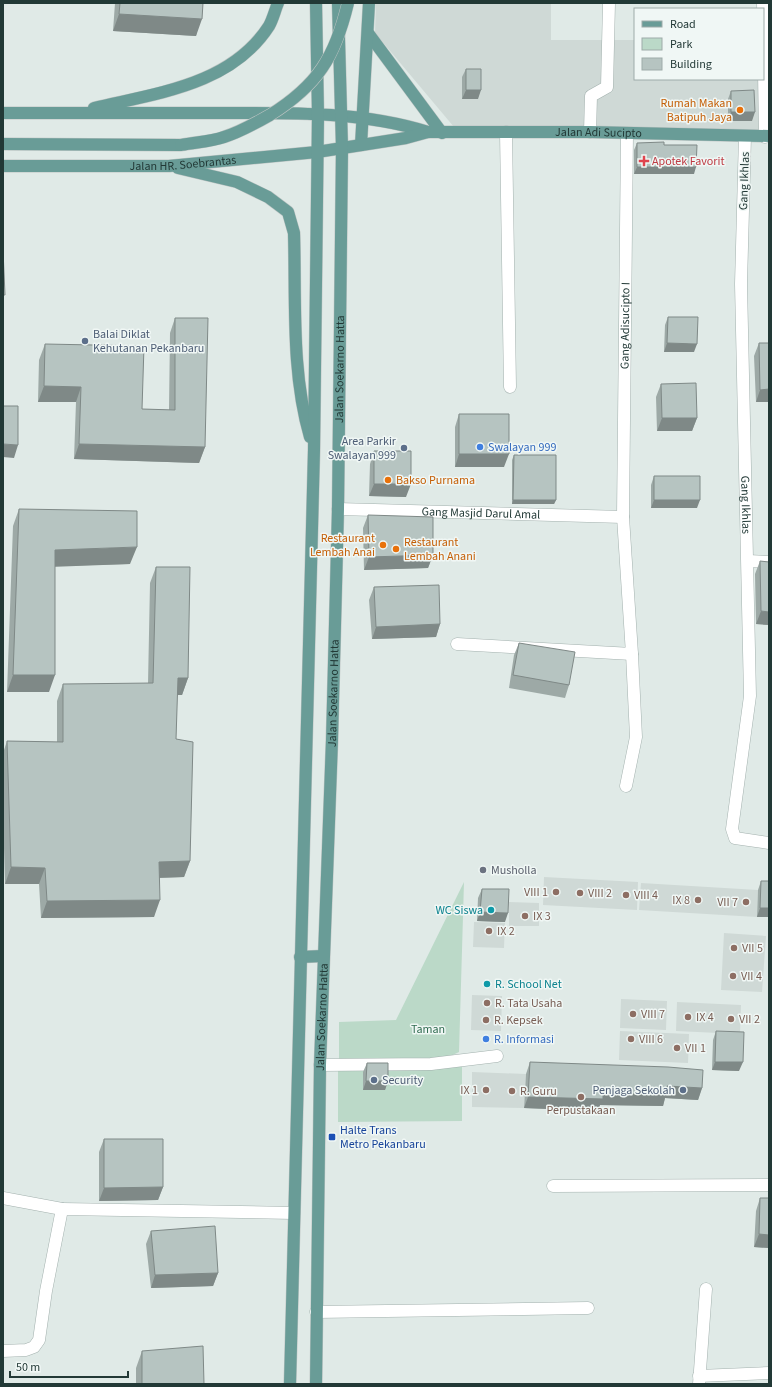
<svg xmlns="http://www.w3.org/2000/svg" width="772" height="1387" viewBox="0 0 772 1387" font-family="'Source Sans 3',sans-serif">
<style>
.built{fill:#cfd9d6}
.green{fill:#bbd9c8}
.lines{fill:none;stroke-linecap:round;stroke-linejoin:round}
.minor-casing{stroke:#a3b1ae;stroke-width:13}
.major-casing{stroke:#bdc4c3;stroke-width:13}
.minor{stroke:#fff;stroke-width:12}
.major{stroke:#699c97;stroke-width:12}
.major-bridge-casing{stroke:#bdc4c3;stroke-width:13;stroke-linecap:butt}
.major-bridge{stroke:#699c97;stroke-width:12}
.wall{fill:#9da9a6}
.shaded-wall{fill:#7f8987}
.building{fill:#b6c4c1;stroke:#7f8987}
.food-dot{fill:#e8710a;stroke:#f0f7f5;stroke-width:1.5}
.health-dot{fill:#e0444e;stroke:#f0f7f5;stroke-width:1.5}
.service-dot{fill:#5c6f8a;stroke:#f0f7f5;stroke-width:1.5}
.shop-dot{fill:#3f7fe0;stroke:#f0f7f5;stroke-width:1.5}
.worship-dot{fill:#6b7280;stroke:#f0f7f5;stroke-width:1.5}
.education-dot{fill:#8d6e63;stroke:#f0f7f5;stroke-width:1.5}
.culture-dot{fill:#0f9aa8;stroke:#f0f7f5;stroke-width:1.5}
.transit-dot{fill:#1a4fb4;stroke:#f0f7f5;stroke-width:1.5}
.labels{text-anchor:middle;stroke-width:3;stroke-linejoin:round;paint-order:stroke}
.food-label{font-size:12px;fill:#c56008;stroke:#f0f7f5;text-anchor:end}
.street-label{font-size:12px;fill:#223936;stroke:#f0f7f5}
.health-label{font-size:12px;fill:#be3a42;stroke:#f0f7f5;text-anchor:start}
.service-label{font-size:12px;fill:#4e5e75;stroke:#f0f7f5;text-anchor:start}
.shop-label{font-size:12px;fill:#366cbe;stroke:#f0f7f5;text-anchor:start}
.worship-label{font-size:12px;fill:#5b616d;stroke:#f0f7f5;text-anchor:start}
.education-label{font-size:12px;fill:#785e54;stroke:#f0f7f5;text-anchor:start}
.culture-label{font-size:12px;fill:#0d838f;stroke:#f0f7f5;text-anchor:end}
.park-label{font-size:12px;fill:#306c51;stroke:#f0f7f5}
.transit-label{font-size:12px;fill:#164399;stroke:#f0f7f5;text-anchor:start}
</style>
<rect width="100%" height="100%" fill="#e0eae7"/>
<path class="built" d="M 376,3 L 551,3 L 551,40 L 635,40 L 635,79 L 763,79 L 769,130 L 454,127 L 375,33 Z
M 544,877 L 638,882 L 637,910 L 543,905 Z
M 641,883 L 758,890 L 757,917 L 639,910 Z
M 509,902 L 539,903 L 539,926 L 509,926 Z
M 474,922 L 505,923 L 504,948 L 473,947 Z
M 724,933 L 766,936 L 762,992 L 721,990 Z
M 472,995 L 502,996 L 501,1031 L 471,1030 Z
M 621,999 L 667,1001 L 666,1030 L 620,1028 Z
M 677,1002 L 741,1005 L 740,1034 L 676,1031 Z
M 620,1031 L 689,1034 L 688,1063 L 619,1060 Z
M 472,1072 L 526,1074 L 524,1108 L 472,1107 Z"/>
<path class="green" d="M 464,882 L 459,1052 L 440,1061 L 339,1060 L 339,1022 L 396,1020 Z
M 462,1061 L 462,1121 L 338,1122 L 338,1067 Z"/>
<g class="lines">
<defs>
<g id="minor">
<path d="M 763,3 L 765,137"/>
<path d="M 506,132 L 510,387"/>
<path d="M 590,132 L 591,96 L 607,87 L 609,3"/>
<path id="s1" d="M 745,136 L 741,284 L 750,696 L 732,829 L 735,838 L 769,843"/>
<path id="s2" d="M 338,509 L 623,517"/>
<path d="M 748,561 L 769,562"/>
<path id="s3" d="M 457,644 L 632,654 L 623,517 L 627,134"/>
<path d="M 626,786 L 636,737 L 632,654"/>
<path d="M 320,1065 L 431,1064 L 497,1056"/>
<path d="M 553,1186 L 769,1185"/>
<path d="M 3,1198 L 62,1209"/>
<path d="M 316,1312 L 588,1308"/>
<path d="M 3,1351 L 26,1350 L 34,1347 L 39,1340 L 46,1291 L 62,1209 L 294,1213"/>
<path d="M 699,1376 L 769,1373"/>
<path d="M 699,1384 L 706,1289"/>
</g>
<g id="major">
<path d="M 368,33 L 442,133"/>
<path d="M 94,108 C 157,93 231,85 269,26 C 273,19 275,10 278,3"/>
<path d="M 3,113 C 72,113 140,113 209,113 C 281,113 358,110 428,132"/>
<path d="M 3,144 L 181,145"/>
<path d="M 361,145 L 369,3"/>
<path id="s4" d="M 3,166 L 169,166 L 317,152 L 406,138 L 428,132 L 590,132 L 769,136"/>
<path d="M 178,168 L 237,182 L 268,197 L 288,212 L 294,233 C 296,301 291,372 310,437"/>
<path d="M 300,957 L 323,956"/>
<path d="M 290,1384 L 314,450 L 318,115 L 316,3"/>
<path id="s5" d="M 316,1384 L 320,1065 L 332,740 L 338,509 L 342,148 L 338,3"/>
</g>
</defs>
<use href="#minor" class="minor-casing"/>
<use href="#major" class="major-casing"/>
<use href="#minor" class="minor"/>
<use href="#major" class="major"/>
<defs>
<path id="major-bridge" d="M 181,145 C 195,142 210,142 224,137 C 240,132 256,123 270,115 C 318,85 335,57 348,3"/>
</defs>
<use href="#major-bridge" class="major-bridge-casing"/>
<use href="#major-bridge" class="major-bridge"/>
</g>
<path class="wall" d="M 115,3 L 203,3 L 196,36 L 113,31 Z
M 466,69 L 478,99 L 462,99 L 462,77 Z
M 731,91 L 752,121 L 728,121 L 728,99 Z
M 637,143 L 664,145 L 694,174 L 634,174 L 634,150 Z
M 668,317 L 694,352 L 664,352 L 665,325 Z
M 175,318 L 205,447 L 199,463 L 74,459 L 76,402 L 38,402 L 39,360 L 45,344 L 142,409 L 169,410 L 170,333 Z
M 759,343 L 769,343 L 769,402 L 756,402 L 754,356 Z
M 661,384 L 697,418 L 692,431 L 657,431 L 656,397 Z
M 459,414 L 504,467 L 455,467 L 455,427 Z
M 374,451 L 406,497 L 369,496 L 370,464 Z
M 514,455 L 556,500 L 554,504 L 512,504 L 512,460 Z
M 654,476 L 697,508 L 651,508 L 651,485 Z
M 19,509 L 130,564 L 55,566 L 49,692 L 7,692 L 13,526 Z
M 368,515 L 433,555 L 428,568 L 364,570 L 363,528 Z
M 760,561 L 769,562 L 769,625 L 756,624 L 755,574 Z
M 156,567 L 188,678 L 182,695 L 177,695 L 176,739 L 190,861 L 184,877 L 159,878 L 154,917 L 41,918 L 39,884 L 5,884 L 3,813 L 3,753 L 7,741 L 57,742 L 57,701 L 63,684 L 148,684 L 150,583 Z
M 374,587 L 440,624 L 436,637 L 372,639 L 369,600 Z
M 519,643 L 569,685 L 565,698 L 509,688 L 514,655 Z
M 761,881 L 769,917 L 757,917 L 758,890 Z
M 482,889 L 505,922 L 477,921 L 478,898 Z
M 716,1031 L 739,1071 L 712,1070 L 713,1040 Z
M 530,1062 L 702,1088 L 698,1100 L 665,1098 L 663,1106 L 600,1105 L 598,1111 L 524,1108 L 526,1074 Z
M 367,1063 L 388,1081 L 385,1090 L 363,1090 L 363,1072 Z
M 104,1139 L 163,1187 L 158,1200 L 99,1201 L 99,1152 Z
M 760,1198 L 769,1198 L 769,1248 L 754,1247 L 756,1211 Z
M 151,1231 L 218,1273 L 213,1286 L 151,1288 L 146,1244 Z
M 142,1351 L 204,1384 L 136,1384 L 136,1368 Z"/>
<path class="shaded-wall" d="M 119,14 L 202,19 L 196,36 L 113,31 Z
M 466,90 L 481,90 L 478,99 L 462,99 Z
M 731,112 L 755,112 L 752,121 L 728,121 Z
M 637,167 L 696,167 L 694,174 L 634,174 Z
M 667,343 L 697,344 L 694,352 L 664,352 Z
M 44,386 L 81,387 L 76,402 L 38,402 Z
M 769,389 L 769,402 L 756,402 L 760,390 Z
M 662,418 L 697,418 L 692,431 L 657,431 Z
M 3,444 L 18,445 L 14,458 L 3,457 Z
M 79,444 L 205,447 L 199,463 L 74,459 Z
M 459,454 L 509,454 L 504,467 L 455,467 Z
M 374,484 L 411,484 L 406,497 L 369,496 Z
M 513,500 L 556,500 L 554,504 L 512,504 Z
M 654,500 L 700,500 L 697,508 L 651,508 Z
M 137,547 L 130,564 L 49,567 L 55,550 Z
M 433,555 L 428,568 L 364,570 L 369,557 Z
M 761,611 L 769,612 L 769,625 L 756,624 Z
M 440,624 L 436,637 L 372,639 L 376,627 Z
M 13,675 L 55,675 L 49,692 L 7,692 Z
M 178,678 L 188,678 L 182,695 L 171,695 Z
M 190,861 L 184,877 L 153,878 L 159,862 Z
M 11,867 L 45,868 L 39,884 L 5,884 Z
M 160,900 L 154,917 L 41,918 L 47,901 Z
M 760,908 L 769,908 L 769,917 L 757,917 Z
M 480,912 L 508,913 L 505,922 L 477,921 Z
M 715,1062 L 743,1062 L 739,1071 L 712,1070 Z
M 366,1081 L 388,1081 L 385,1090 L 363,1090 Z
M 667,1086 L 702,1088 L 698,1100 L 665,1098 L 663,1106 L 600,1105 L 598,1111 L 524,1108 L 528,1097 L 603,1094 Z
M 163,1187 L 158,1200 L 99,1201 L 104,1188 Z
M 759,1234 L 769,1235 L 769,1248 L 754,1247 Z
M 218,1273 L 213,1286 L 151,1288 L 155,1275 Z"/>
<path class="building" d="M 120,3 L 203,3 L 202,19 L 119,14 Z
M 466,69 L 481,69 L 481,90 L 466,90 Z
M 754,90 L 755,112 L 731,112 L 731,91 Z
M 664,142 L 664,145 L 697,145 L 696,167 L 637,167 L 637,143 Z
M 3,250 L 5,295 L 3,295 Z
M 668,317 L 698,317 L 697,344 L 667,343 Z
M 175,318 L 208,318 L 205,447 L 79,444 L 81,387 L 44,386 L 45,344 L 144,346 L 142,409 L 175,410 Z
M 759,343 L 769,343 L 769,389 L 760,390 Z
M 696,383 L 697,418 L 662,418 L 661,384 Z
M 3,406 L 18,406 L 18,445 L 3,444 Z
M 459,414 L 509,414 L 509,454 L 459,454 Z
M 374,451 L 411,451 L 411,484 L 374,484 Z
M 514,455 L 556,455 L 556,500 L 513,500 Z
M 654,476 L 700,476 L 700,500 L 654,500 Z
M 19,509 L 137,511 L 137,547 L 55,550 L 55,675 L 13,675 Z
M 368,515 L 433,517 L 433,555 L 369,557 Z
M 760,561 L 769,562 L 769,612 L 761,611 Z
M 156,567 L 190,567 L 188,678 L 178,678 L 176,739 L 193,742 L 190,861 L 159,862 L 160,900 L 47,901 L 45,868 L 11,867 L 7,741 L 63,742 L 63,684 L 153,683 Z
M 439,585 L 440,624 L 376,627 L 374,587 Z
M 519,643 L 575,652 L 569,685 L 513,675 Z
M 761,881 L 769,881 L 769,908 L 760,908 Z
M 482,889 L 509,889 L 508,913 L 480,912 Z
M 716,1031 L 744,1032 L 743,1062 L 715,1062 Z
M 530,1062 L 668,1067 L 703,1070 L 702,1088 L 667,1086 L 667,1094 L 603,1094 L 603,1099 L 528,1097 Z
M 367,1063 L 388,1063 L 388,1081 L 366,1081 Z
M 104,1139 L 163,1139 L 163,1187 L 104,1188 Z
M 760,1198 L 769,1198 L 769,1235 L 759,1234 Z
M 215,1226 L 218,1273 L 155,1275 L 151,1231 Z
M 203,1346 L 204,1384 L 142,1384 L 142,1351 Z"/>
<g class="food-dot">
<circle cx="740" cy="110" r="4"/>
<circle cx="388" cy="480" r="4"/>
<circle cx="383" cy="545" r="4"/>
<circle cx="396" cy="549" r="4"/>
</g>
<path class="health-dot" d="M642 155h4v4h4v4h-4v4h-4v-4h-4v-4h4z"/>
<g class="service-dot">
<circle cx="85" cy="341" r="4"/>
<circle cx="404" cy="448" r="4"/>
<circle cx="374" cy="1080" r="4"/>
<circle cx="683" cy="1090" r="4"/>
</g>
<g class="shop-dot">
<circle cx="480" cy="447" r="4"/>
<circle cx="486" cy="1039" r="4"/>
</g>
<circle class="worship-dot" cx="483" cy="870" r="4"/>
<g class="education-dot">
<circle cx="556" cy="892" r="4"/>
<circle cx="580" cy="893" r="4"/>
<circle cx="626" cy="895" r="4"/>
<circle cx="698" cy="900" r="4"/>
<circle cx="746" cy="902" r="4"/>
<circle cx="525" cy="916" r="4"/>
<circle cx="489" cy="931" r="4"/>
<circle cx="734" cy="948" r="4"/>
<circle cx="733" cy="976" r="4"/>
<circle cx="487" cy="1003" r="4"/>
<circle cx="633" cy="1014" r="4"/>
<circle cx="688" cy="1017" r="4"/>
<circle cx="731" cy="1019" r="4"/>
<circle cx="486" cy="1020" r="4"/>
<circle cx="631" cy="1039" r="4"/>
<circle cx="677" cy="1048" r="4"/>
<circle cx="486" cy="1090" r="4"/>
<circle cx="512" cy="1091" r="4"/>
<circle cx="581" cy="1097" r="4"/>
</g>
<g class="culture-dot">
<circle cx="491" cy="910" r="4"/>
<circle cx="487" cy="984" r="4"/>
</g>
<rect class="transit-dot" x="328" y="1133" width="8" height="8" rx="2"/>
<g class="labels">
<g class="food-label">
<text x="732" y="107">Rumah Makan<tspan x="732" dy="14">Batipuh Jaya</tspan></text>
<text x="396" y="484" text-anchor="start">Bakso Purnama</text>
<text x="375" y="542">Restaurant<tspan x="375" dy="14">Lembah Anai</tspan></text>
<text x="404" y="546" text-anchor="start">Restaurant<tspan x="404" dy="14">Lembah Anani</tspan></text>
</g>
<g class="street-label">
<text dy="4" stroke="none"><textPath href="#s4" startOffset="598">Jalan Adi Sucipto</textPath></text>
<text dy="4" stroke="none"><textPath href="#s4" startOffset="180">Jalan HR. Soebrantas</textPath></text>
<text transform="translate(744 181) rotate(-88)" y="4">Gang Ikhlas</text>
<text dy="4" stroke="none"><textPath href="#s3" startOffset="504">Gang Adisucipto I</textPath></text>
<text dy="4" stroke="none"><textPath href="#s5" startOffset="1015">Jalan Soekarno Hatta</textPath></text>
<text dy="4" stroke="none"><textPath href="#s1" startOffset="369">Gang Ikhlas</textPath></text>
<text dy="4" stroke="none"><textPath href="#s2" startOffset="143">Gang Masjid Darul Amal</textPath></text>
<text dy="4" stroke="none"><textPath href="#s5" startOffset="691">Jalan Soekarno Hatta</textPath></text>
<text dy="4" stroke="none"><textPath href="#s5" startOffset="367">Jalan Soekarno Hatta</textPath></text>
</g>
<g class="health-label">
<text x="652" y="165">Apotek Favorit</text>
</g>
<g class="service-label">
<text x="93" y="338">Balai Diklat<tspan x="93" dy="14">Kehutanan Pekanbaru</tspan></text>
<text x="396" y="445" text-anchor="end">Area Parkir<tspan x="396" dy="14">Swalayan 999</tspan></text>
<text x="382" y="1084">Security</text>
<text x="675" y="1094" text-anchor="end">Penjaga Sekolah</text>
</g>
<g class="shop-label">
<text x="488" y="451">Swalayan 999</text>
<text x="494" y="1043">R. Informasi</text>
</g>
<g class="worship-label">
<text x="491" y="874">Musholla</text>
</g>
<g class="education-label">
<text x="548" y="896" text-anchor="end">VIII 1</text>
<text x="588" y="897">VIII 2</text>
<text x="634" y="899">VIII 4</text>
<text x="690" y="904" text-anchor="end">IX 8</text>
<text x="738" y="906" text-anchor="end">VII 7</text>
<text x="533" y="920">IX 3</text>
<text x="497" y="935">IX 2</text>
<text x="742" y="952">VII 5</text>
<text x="741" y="980">VII 4</text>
<text x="495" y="1007">R. Tata Usaha</text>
<text x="641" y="1018">VIII 7</text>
<text x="696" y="1021">IX 4</text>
<text x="739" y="1023">VII 2</text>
<text x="494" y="1024">R. Kepsek</text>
<text x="639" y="1043">VIII 6</text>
<text x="685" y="1052">VII 1</text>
<text x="478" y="1094" text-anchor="end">IX 1</text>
<text x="520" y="1095">R. Guru</text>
<text x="581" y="1114" text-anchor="middle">Perpustakaan</text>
</g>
<g class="culture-label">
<text x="483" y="914">WC Siswa</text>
<text x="495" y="988" text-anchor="start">R. School Net</text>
</g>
<g class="park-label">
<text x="428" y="1033">Taman</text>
</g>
<g class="transit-label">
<text x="340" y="1134">Halte Trans<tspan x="340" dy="14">Metro Pekanbaru</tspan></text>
</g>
</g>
<rect width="772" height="1387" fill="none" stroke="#223936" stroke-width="8"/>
<rect x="634" y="8" width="130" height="72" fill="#f0f7f5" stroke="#9eaba9"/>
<rect x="642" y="21" width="20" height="6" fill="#699c97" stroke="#9eaba9"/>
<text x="670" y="28" font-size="12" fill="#223936">Road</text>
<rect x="642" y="38" width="20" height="12" fill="#bbd9c8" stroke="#9eaba9"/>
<text x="670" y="48" font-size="12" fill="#223936">Park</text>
<rect x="642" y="58" width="20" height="12" fill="#b6c4c1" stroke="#9eaba9"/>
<text x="670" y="68" font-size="12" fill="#223936">Building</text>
<path d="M10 1371v6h118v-6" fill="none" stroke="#223936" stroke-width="2"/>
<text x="16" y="1371" font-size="12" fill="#223936" stroke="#f0f7f5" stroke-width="3" paint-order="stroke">50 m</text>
</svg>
